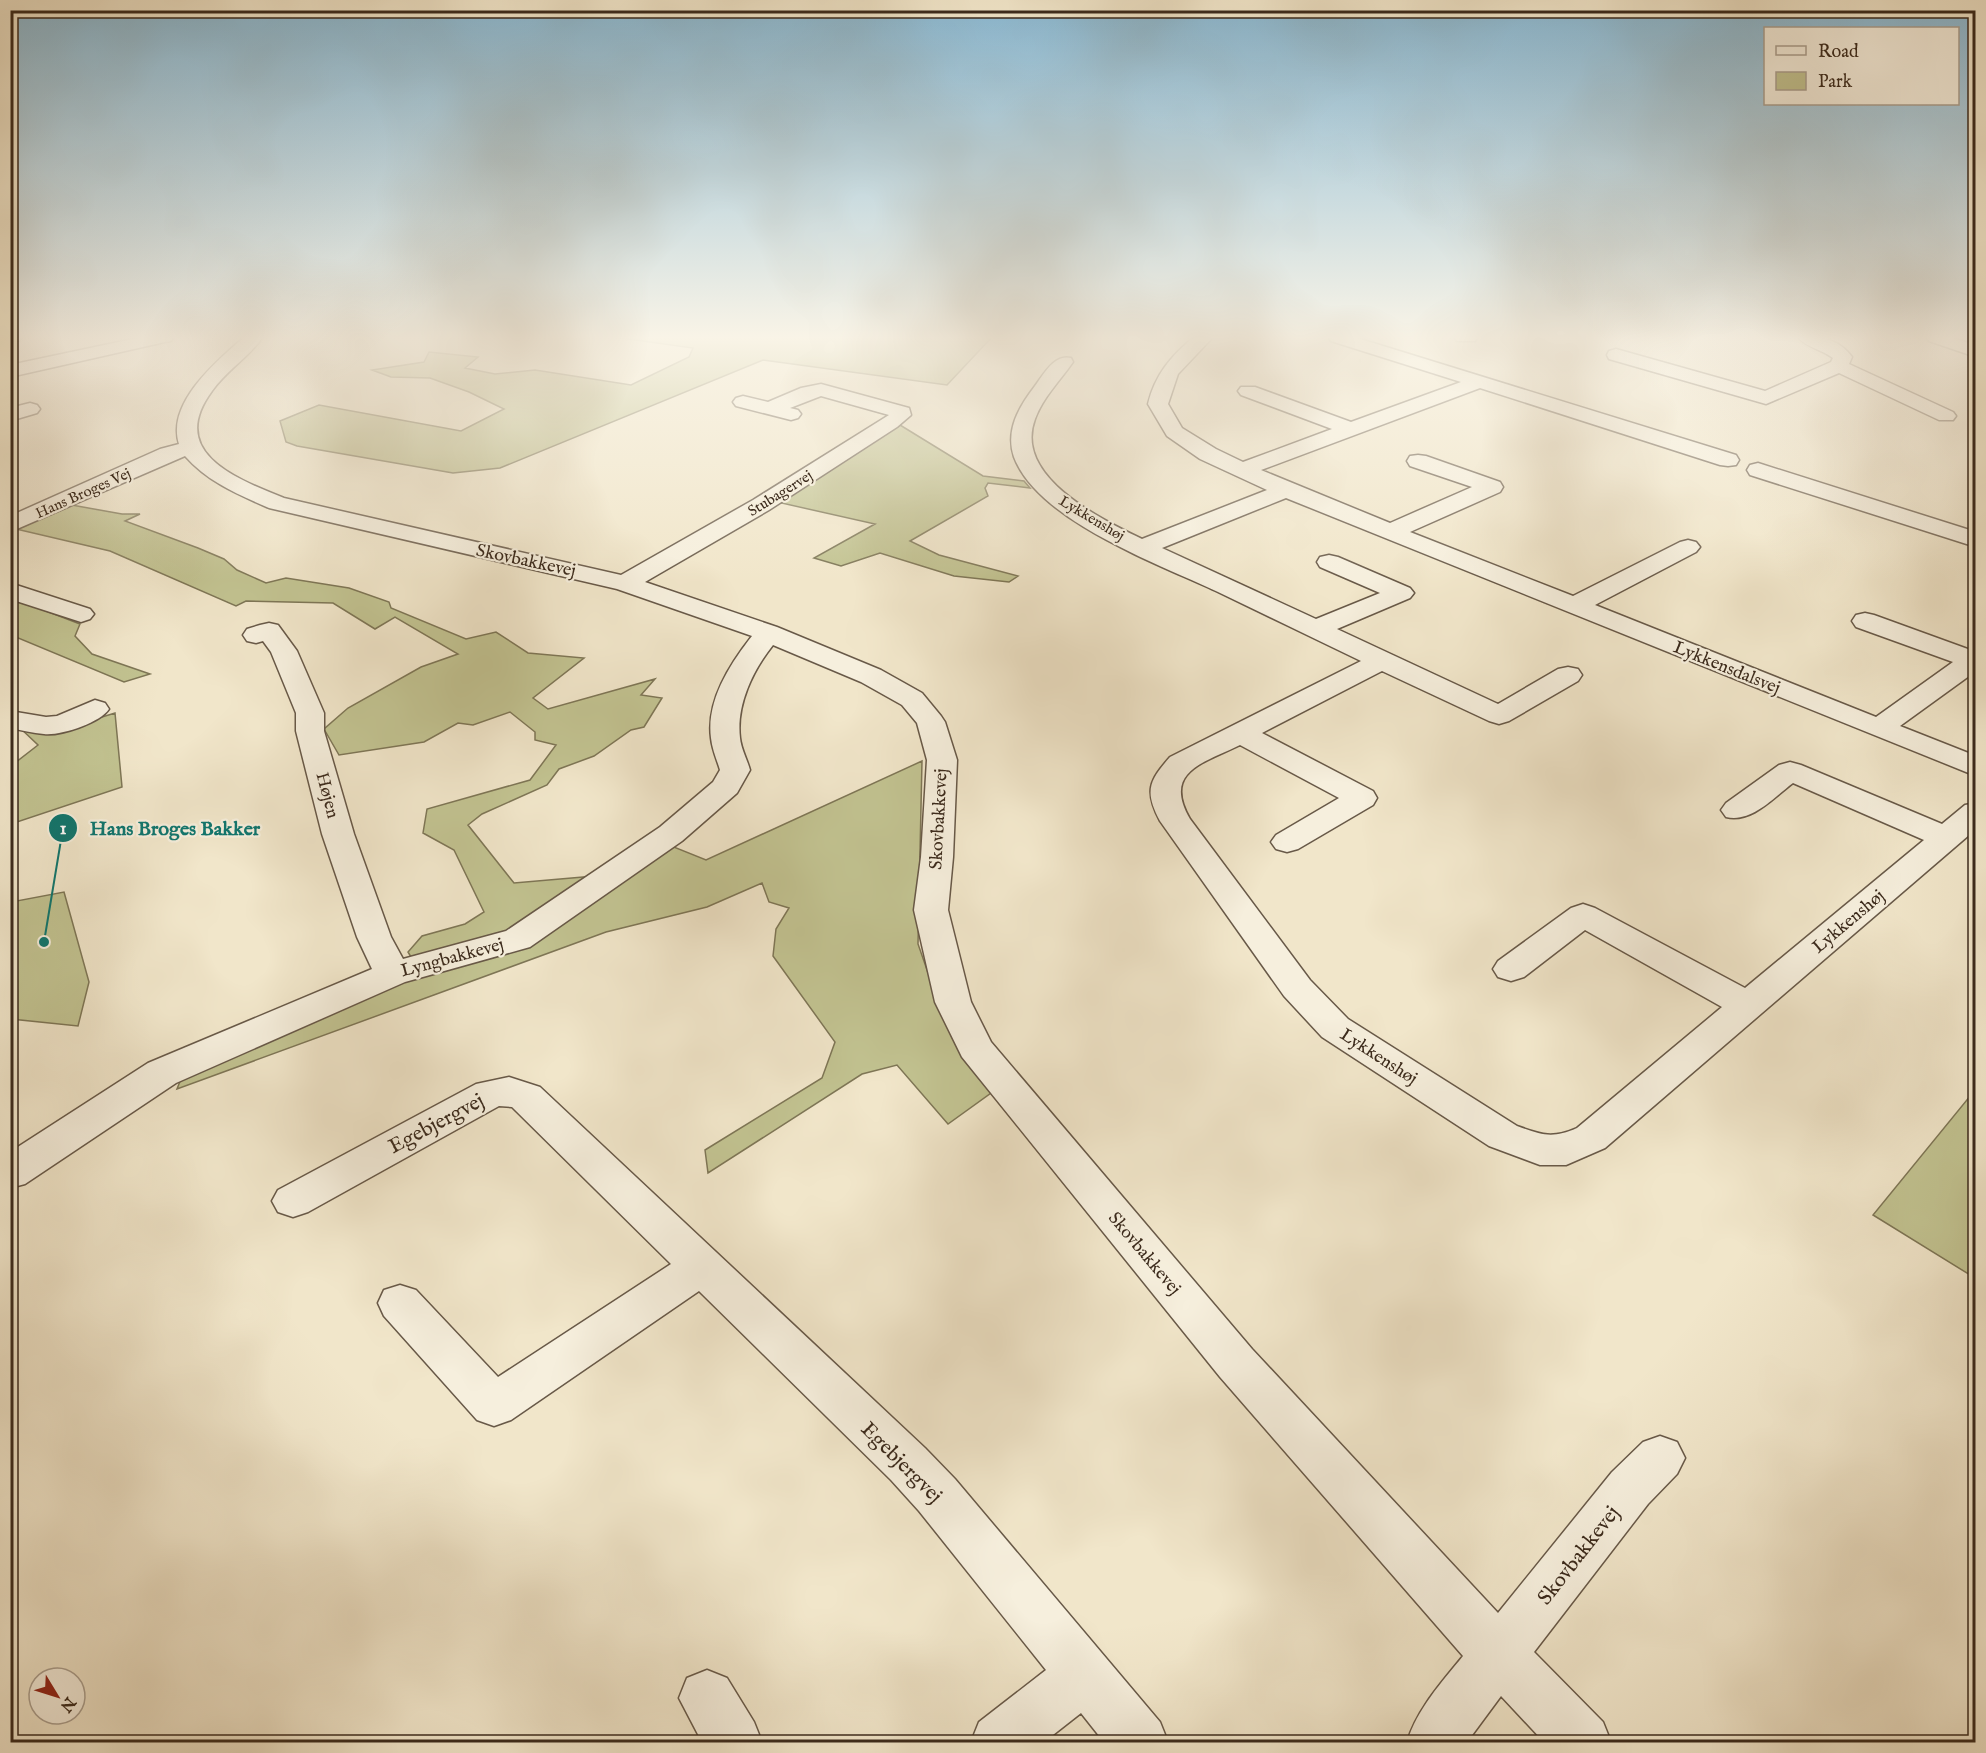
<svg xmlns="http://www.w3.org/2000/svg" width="1986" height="1753" viewBox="0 0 1986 1753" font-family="'IM FELL English',serif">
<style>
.green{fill:#c2c391;stroke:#7e7656;stroke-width:1.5}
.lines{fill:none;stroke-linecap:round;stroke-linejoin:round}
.minor-casing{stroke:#685948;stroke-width:3}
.minor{fill:#f6efdd;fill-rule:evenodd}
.labels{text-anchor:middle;stroke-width:4.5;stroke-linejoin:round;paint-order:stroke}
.far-street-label{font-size:15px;fill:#3b2a1c;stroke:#f6efdd}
.street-label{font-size:18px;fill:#3b2a1c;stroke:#f6efdd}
.near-street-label{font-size:21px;fill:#3b2a1c;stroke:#f6efdd}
.leader{fill:none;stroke:#0f766e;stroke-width:2}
.callout-dot{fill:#0f766e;stroke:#f6efdd;stroke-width:2}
.mark-label{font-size:18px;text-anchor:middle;font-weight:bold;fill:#fff}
.callout-label{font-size:20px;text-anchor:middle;font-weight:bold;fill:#0f766e;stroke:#f6efdd;stroke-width:4.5;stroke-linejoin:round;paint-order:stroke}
</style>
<rect width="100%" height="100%" fill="#f1e6ca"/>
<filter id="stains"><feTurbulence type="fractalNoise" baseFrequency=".00333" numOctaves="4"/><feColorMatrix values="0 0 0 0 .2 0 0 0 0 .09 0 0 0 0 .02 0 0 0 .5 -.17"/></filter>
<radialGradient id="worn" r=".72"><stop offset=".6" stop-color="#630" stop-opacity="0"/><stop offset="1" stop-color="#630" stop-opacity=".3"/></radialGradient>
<path class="green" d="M 614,337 L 992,337 L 947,385 L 763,360 L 500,468 L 453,473 L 297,446 L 286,442 L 280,421 L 319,405 L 461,431 L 504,409 L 469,392 L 430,378 L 391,377 L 372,370 L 424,362 L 429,352 L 478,357 L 465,368 L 495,374 L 535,370 L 631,385 L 689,357 L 693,348 Z
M 900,425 L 983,476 L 1024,481 L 1030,488 L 988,483 L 985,488 L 988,496 L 910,541 L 939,555 L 1018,576 L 1009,582 L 954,576 L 880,553 L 841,566 L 814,558 L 875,524 L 777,502 Z
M 66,504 L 122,514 L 140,514 L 125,521 L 198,548 L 224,559 L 237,570 L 266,583 L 286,578 L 349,588 L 389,602 L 391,608 L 466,639 L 496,632 L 528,653 L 584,658 L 533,698 L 548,709 L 655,679 L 641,695 L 662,698 L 644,727 L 631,730 L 594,756 L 559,769 L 547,785 L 482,814 L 468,825 L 514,883 L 595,876 L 526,928 L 421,957 L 411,957 L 408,952 L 422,936 L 465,924 L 484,912 L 454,850 L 423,833 L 427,809 L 530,780 L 556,745 L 535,740 L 535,732 L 510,712 L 473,725 L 458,723 L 424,742 L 339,755 L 324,729 L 348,708 L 421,667 L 458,654 L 395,617 L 375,629 L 333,603 L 246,601 L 236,606 L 110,551 L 16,529 Z
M 10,597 L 80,624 L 75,636 L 92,654 L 150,674 L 124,682 L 16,637 L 11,639 Z
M 115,713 L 122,787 L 11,824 L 11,766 L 38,745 L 19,727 L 60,730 Z
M 922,761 L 918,944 L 943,1016 L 991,1093 L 948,1124 L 897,1065 L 862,1074 L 708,1173 L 705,1150 L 822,1078 L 835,1042 L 773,956 L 776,929 L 789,908 L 769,902 L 762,883 L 707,907 L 606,932 L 177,1089 L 184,1071 L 358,995 L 527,939 L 669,845 L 706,860 Z
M 64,892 L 89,982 L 78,1026 L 11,1019 L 11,902 Z
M 1975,1090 L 1975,1278 L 1873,1215 Z"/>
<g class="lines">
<defs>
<path id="minor" d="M 10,337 L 22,337 L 19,341 L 10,342 Z
M 142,337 L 174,337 L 171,341 L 165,342 L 10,377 L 10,365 Z
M 244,337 L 263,337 C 249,357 226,371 212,391 C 166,453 237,479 284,498 L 621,575 L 753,500 L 889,415 L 821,396 L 790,408 L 798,410 L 801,414 L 798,418 L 791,420 L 736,406 L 733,402 L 736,398 L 743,396 L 768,402 L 801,388 L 821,384 L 909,408 L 911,415 L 897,427 L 769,510 L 645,582 L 777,627 L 881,670 L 922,693 L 941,716 L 945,722 L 957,760 L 953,857 L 948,910 L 971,1002 L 991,1042 L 1252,1349 L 1498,1613 L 1612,1472 L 1643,1442 L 1660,1436 L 1677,1442 L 1685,1458 L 1677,1474 L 1648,1504 L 1534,1652 L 1603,1722 L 1611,1742 L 1544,1742 L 1501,1696 L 1467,1742 L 1407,1742 C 1417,1709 1442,1682 1463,1656 L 1220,1377 L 962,1057 L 935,1002 L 914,910 L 921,857 L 927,760 L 917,723 L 902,705 L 861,682 L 773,645 C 753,670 736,705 740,738 C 741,749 747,759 750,770 L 737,793 L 682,841 L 530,947 L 405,982 L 176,1083 L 25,1184 L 10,1188 L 10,1152 L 148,1063 L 372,969 L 357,937 L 322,834 L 296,731 L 296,713 L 271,652 L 263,641 L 256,643 L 247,641 L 243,635 L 247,629 L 260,625 L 269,623 L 278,625 L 297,651 L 324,713 L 324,731 L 354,834 L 391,937 L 403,959 L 506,931 L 660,827 L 713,782 L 720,770 C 717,760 712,749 711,738 C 706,701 730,664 752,636 L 617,589 L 269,508 C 237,494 208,482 185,456 L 10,532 L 10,516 L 160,449 L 179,444 C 166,403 217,361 244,337 Z
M 1194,337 L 1213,337 L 1178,374 L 1168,404 L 1182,428 L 1216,449 L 1243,462 L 1332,429 L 1241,395 L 1238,391 L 1241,387 L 1255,387 L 1351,422 L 1461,382 L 1331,341 L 1328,337 L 1354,337 L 1736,455 L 1739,460 L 1736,465 L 1728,466 L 1720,465 L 1480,388 L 1261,470 L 1390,523 L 1472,487 L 1410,466 L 1407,461 L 1410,456 L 1418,455 L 1426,456 L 1500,482 L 1503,487 L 1500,492 L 1410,532 L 1573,596 L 1680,542 L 1688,540 L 1696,542 L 1700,547 L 1696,552 L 1595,605 L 1876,717 L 1953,662 L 1856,627 L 1852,621 L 1856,615 L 1865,613 L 1874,615 L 1976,652 L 1976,671 L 1900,726 L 1976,756 L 1976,776 L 1286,498 L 1162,548 L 1316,619 L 1380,593 L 1320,567 L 1317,562 L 1320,557 L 1329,555 L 1338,557 L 1410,588 L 1414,593 L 1410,598 L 1337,629 L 1498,704 L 1558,669 L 1568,667 L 1578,669 L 1582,675 L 1578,681 L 1509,721 L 1499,724 L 1489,721 L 1382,671 L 1262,733 L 1373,791 L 1377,798 L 1373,805 L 1298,849 L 1287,852 L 1276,849 L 1271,842 L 1276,835 L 1339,798 L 1240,745 C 1204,763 1162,771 1190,819 L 1310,980 L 1348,1019 L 1517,1126 C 1542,1135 1552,1139 1577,1128 L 1722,1007 L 1585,930 L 1524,977 L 1511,981 L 1498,977 L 1493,969 L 1498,961 L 1571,908 L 1583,904 L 1595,908 L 1745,988 L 1924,840 L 1793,783 C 1773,798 1752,823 1726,817 L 1721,810 L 1726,803 L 1779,765 L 1790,762 L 1801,765 L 1942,824 L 1965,805 L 1976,803 L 1976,829 L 1605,1148 L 1566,1165 L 1540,1165 L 1489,1146 L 1322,1037 L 1284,996 L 1160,821 C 1144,791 1149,781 1170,757 L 1361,661 C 1313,638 1266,615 1218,592 C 1159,564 1038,521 1014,457 C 1005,430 1019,407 1035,386 C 1044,374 1054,354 1071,358 L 1073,362 C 1060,381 1043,397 1035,419 C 1013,477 1101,519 1142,539 L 1267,490 L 1200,459 L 1167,436 L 1148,404 C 1155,375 1171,356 1194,337 Z
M 1454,337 L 1478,337 L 1475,341 L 1457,341 Z
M 1798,337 C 1819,335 1839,339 1852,357 L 1849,364 L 1953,412 L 1956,416 L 1953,420 L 1939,420 L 1839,373 L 1766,404 L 1609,359 L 1607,355 L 1609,351 L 1616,349 L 1765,391 L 1831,362 L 1833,358 C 1823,350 1805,347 1798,337 Z
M 1926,337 L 1951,337 L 1976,346 L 1976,357 L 1929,341 Z
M 30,403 L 37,405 L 40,409 L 37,413 L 10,421 L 10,408 Z
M 1758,463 L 1976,532 L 1976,547 L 1750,475 L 1747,470 L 1750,465 Z
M 10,583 L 90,609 L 94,614 L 90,619 L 81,622 L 10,599 Z
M 95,700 L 105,703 L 109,709 C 100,723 60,736 44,734 C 33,733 21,730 10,728 L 10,711 L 46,717 L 57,716 Z
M 509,1077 L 540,1087 L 925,1448 L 955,1479 L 1160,1722 L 1168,1742 L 1104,1742 L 1081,1713 L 1044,1742 L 971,1742 L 979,1722 L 1046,1670 L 919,1511 L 891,1480 L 699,1291 L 511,1420 L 494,1426 L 477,1420 L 384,1316 L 378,1303 L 384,1290 L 400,1285 L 416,1290 L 498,1377 L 671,1264 L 512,1107 L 499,1106 L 308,1212 L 293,1217 L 278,1212 L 272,1201 L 278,1190 L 476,1084 Z
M 707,1670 L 727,1678 L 754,1722 L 762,1742 L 702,1742 L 679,1698 L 687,1678 Z"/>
</defs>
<use href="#minor" class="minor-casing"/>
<use href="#minor" class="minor"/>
</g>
<linearGradient id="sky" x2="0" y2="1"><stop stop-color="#89b9d4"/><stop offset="0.58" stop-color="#f9f4e7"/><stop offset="1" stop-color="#f9f4e7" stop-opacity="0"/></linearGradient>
<rect width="1986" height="582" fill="url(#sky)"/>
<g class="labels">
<g class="far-street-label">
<text transform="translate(83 493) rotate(-24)" y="5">Hans Broges Vej</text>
<text transform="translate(780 493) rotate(-32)" y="5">Stubagervej</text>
<text transform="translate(1092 518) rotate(31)" y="5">Lykkenshøj</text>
</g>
<g class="street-label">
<text transform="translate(526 560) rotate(12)" y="6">Skovbakkevej</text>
<text transform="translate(1727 667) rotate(22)" y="6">Lykkensdalsvej</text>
<text transform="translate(328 795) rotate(75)" y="6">Højen</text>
<text transform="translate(938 819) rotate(-87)" y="6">Skovbakkevej</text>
<text transform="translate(1848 921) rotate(-40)" y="6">Lykkenshøj</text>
<text transform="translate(452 957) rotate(-15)" y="6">Lyngbakkevej</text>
<text transform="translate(1379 1056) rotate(33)" y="6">Lykkenshøj</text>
<text transform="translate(1145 1253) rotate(50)" y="6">Skovbakkevej</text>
</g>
<g class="near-street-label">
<text transform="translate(436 1123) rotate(-28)" y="7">Egebjergvej</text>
<text transform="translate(902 1462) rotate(45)" y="7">Egebjergvej</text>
<text transform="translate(1578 1555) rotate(-52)" y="7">Skovbakkevej</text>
</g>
</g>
<path class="leader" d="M44 942L63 828"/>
<g class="callout-dot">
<circle cx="44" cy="942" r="6"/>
<circle cx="63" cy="828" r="15"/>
</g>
<g class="mark-label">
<text x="63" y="834">1</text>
</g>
<g class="callout-label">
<text x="175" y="835">Hans Broges Bakker</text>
</g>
<rect width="1986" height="1753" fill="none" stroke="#f1e6ca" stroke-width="36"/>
<rect x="12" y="12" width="1962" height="1729" fill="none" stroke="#3b2a1c" stroke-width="3"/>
<rect x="18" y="18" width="1950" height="1717" fill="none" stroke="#3b2a1c" stroke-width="1.5"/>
<rect x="1764" y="27" width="195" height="78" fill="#f6efdd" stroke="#aba090" stroke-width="1.5"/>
<rect x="1776" y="46" width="30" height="9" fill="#f6efdd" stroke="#aba090" stroke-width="1.5"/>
<text x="1818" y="57" font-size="18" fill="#3b2a1c">Road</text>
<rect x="1776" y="72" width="30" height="18" fill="#c2c391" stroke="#aba090" stroke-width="1.5"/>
<text x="1818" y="87" font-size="18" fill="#3b2a1c">Park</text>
<g transform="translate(57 1696) rotate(128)"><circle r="28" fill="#f6efdd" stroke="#aba090" stroke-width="1.5"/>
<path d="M0-4.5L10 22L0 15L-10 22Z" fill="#8f2418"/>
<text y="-9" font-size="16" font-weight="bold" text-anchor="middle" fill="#3b2a1c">N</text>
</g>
<rect width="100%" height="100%" filter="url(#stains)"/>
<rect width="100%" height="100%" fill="url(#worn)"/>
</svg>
